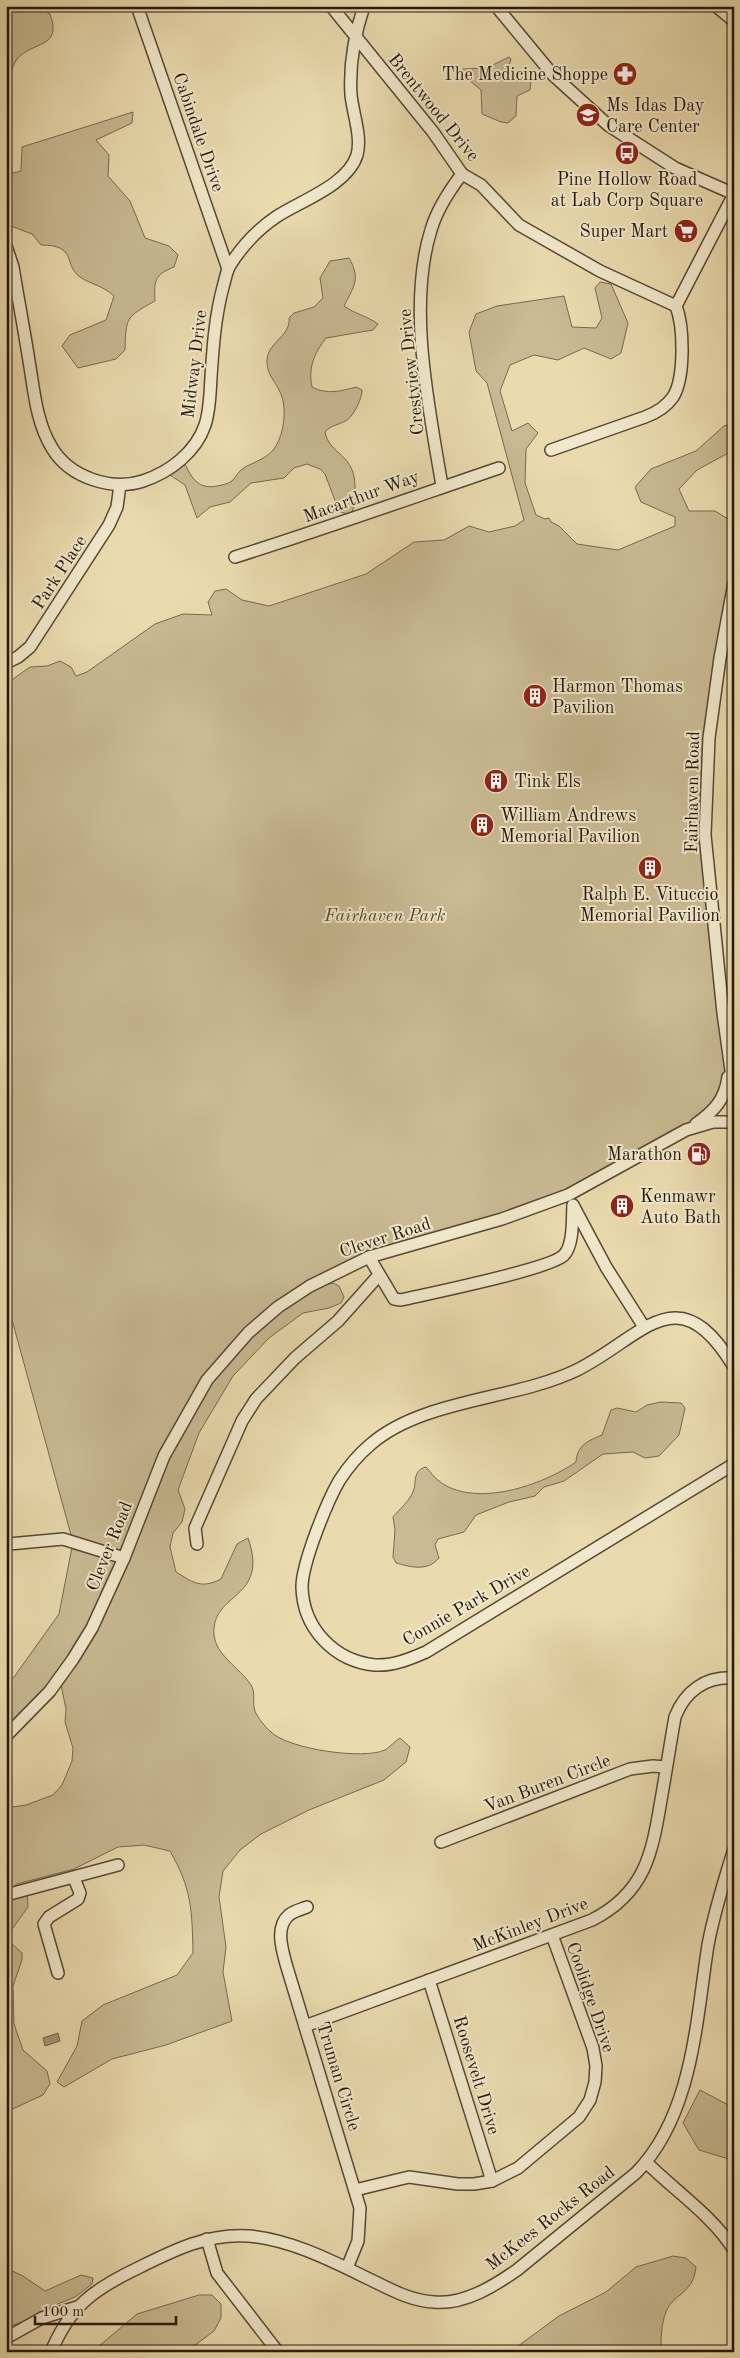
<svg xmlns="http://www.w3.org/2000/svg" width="740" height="2358" font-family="'Old Standard TT',serif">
	<rect width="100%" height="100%" fill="#eadbaf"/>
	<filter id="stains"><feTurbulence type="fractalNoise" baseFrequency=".004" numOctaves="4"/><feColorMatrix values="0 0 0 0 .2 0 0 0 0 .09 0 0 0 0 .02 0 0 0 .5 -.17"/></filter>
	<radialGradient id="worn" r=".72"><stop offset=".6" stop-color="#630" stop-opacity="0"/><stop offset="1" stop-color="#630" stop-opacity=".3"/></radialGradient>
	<!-- green -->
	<g fill="#c9ba93" stroke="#786850">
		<path d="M37 7 50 14C63 49 32 41 17 59 12 66 10 78 6 86V8Z"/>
		<polygon points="509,57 511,59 508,69 509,75 515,77 527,74 531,80 530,90 517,96 516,116 508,123 501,122 482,114 481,90 463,75 463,69 487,68"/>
		<path d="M133 112 132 123 96 140 109 155 108 176 130 201 145 238 169 246 178 255 174 267C154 275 154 281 155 301 126 317 126 317 125 350L116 359 78 368 62 346 70 335 106 320 114 296C102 285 92 285 80 277 63 265 78 245 41 245L32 234 6 224V175L21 171 22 147Z"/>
		<path d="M349 258C361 279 354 286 344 306 355 314 367 316 378 324L373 330 326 338C314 354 308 367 312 387 327 395 341 391 356 387L362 390C362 399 354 415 347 420 339 425 331 425 325 432 329 455 356 453 355 489 355 497 355 504 352 512L346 514 339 511 325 474 320 469 307 464 294 468 284 478 251 483 230 502 210 507 197 518 185 485 170 475 175 466 183 459C190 476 197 490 217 486 222 485 228 484 232 481 236 477 239 470 245 467 255 462 270 457 276 446 284 433 287 408 281 394 276 382 266 374 267 360 268 342 291 336 289 318L294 313 314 307 323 298 320 278 330 261Z"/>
		<polygon points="600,282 611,284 628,323 621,353 611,359 584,348 558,360 534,355 510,365 500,391 512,431 528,423 538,433 526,449 525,483 536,515 545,519 549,518 551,522 559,526 577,544 618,550 675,526 675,517 641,502 635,487 651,469 696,451 724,426 734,424 734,450 697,470 679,489 689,511 715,511 728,519 734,518 734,583 706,787 726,1039 726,1091 706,1117 568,1195 343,1268 248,1333 179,1429 73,1659 6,1735 6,1682 14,1677 59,1614 73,1542 6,1298 6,684 30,667 47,666 60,661 71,667 76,676 87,672 155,624 183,614 212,615 208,602 215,591 226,589 242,600 269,606 366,574 414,542 444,540 469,526 489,532 515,526 524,520 487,383 476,371 469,332 476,314 497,306 564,296 572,327 596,328 602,318 595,288"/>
		<path d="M333 1283 339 1286 344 1297 341 1303 329 1308 303 1313 269 1338 233 1376 199 1433 178 1490 185 1509 182 1522 173 1533 170 1547 176 1572C194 1583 201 1589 221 1579L237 1544 248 1538C270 1600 211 1592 214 1634 215 1655 240 1668 251 1685 256 1692 252 1703 255 1711 257 1717 266 1728 271 1732 288 1749 363 1760 385 1750 390 1747 395 1741 400 1738L410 1747 406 1762 384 1780 309 1810 261 1834 240 1850 223 1871 219 1897 226 1947 223 1972 232 2021 166 2045 112 2059 64 2087 57 2082 77 2046 82 2021 103 2005 177 1975 193 1953C192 1911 192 1889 170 1851L144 1845 118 1847 74 1869 17 1884 6 1892V1808L26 1805 53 1795 62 1785 72 1761 73 1748 65 1722 66 1709 61 1685 93 1628 167 1456 210 1382 250 1334 311 1288Z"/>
		<path d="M661 1402 681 1403 685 1408 679 1435 659 1456 645 1458 633 1452 603 1454 564 1481 544 1487 535 1496 509 1502 476 1515 464 1532 438 1539 435 1545 439 1558C427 1572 411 1567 396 1563L393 1557 395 1530 393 1517C399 1510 408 1502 412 1494 418 1483 411 1471 426 1467 430 1471 434 1478 439 1481 475 1509 543 1485 576 1462 577 1445 588 1441 602 1435L611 1410 617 1408 636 1412 647 1405Z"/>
		<polygon points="27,1890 28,1907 10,1932 12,1944 22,1953 22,1960 13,1986 14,2024 23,2050 47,2071 50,2084 43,2095 6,2112 6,1896"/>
		<polygon points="700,2090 734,2108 734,2163 732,2160 699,2150 683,2123"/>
		<path d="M673 2256 686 2258 696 2267C693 2295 673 2293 666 2312 661 2324 661 2339 661 2352H510L559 2316 606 2292 636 2267Z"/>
		<polygon points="6,2268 23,2276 45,2291 81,2275 93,2278 92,2284 75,2297 48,2308 35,2317 6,2328"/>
		<polygon points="199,2295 212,2295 221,2304 221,2318 214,2331 186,2352 92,2352 137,2314"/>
	</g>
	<!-- water -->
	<polygon fill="#a79878" stroke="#73644d" points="58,2033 60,2041 45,2046 43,2038"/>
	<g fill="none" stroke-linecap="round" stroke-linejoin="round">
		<!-- minor casing -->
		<g stroke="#574835" stroke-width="14">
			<g id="minor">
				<polyline points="137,6 228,269"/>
				<polyline points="331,6 433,132 462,174 481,185 519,225 600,271 676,306"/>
				<polyline points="496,6 553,75 608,125 675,168 734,194"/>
				<polyline points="716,6 734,21"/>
				<path d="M6 246 13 267C18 298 24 329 29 361 34 390 36 422 52 448 70 478 112 491 143 481 170 472 196 452 205 425 210 410 210 393 211 377 213 347 215 317 223 287 225 281 226 273 229 267 241 247 257 230 276 217 300 201 348 185 357 155 362 137 353 114 351 95 349 63 354 36 364 6"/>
				<path d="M551 450 645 417C656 413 666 407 673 397 685 378 684 327 676 306L734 194"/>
				<path d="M442 486C429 407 407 307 431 230 437 209 449 191 462 174"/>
				<path d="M235 557C324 529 411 498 499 468"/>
				<polyline points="734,583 720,658 709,738 705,835 723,1013 734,1092"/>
				<polyline points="6,663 18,657 30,647 109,525 117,507 120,485"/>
				<path d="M696 1124C714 1111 725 1100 728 1077"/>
				<polyline points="573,1205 606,1267 644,1327"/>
				<path d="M369 1257 394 1299 401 1300C427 1294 551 1269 564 1255 574 1244 572 1219 573 1206"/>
				<path d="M734 1367C678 1273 643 1337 577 1370 515 1400 423 1399 371 1444 359 1454 348 1467 339 1481 327 1502 302 1563 302 1587 303 1628 334 1661 375 1665 393 1666 410 1659 426 1652L734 1464"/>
				<polyline points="9,1544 63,1539 124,1558"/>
				<polyline points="197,1544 195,1528 242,1421 256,1399 295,1358 338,1321 379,1275"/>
				<polyline points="6,1736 50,1691 73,1659 92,1628 124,1558 164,1456 207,1380 248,1333 278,1307 310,1286 369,1257 502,1219 568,1195 686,1130 713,1122 734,1122"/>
				<polyline points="441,1842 630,1769 653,1766 666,1767"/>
				<polyline points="6,1895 118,1865"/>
				<path d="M307 1907C302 1909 294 1911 289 1915 275 1927 282 1949 286 1964L360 2208 358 2241 347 2268"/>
				<polyline points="58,1973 44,1924 49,1917 78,1899 80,1893 74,1878"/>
				<polyline points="429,1980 492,2181"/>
				<path d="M305 2026 592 1920C645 1893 652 1854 661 1800 666 1772 670 1745 675 1717 685 1691 706 1676 734 1678"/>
				<path d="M646 2162C675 2191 712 2215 734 2250"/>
				<polyline points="355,2190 409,2177 458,2184 474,2184 492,2181 518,2168 579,2117 590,2100 595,2082 596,2066 593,2048 552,1935"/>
				<polyline points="207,2239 217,2273 278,2352"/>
				<polyline points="6,2338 42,2318 77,2307"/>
				<path d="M51 2352C70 2306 94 2289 138 2268 174 2250 208 2233 249 2236 291 2240 330 2260 367 2278 388 2288 410 2301 434 2302 464 2305 494 2286 517 2270L636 2173C693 2115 696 2021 708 1945 714 1912 724 1881 734 1849"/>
			</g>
		</g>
		<!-- minor -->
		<use href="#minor" stroke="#f1e8cb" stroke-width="11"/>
	</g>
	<!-- icons -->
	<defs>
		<g id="pharmacy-disc" transform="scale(1.25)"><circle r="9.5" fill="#8f2418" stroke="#f1e8cb"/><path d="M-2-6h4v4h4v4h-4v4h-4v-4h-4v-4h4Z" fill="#fff"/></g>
		<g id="school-disc" transform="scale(1.25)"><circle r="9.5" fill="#8f2418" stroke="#f1e8cb"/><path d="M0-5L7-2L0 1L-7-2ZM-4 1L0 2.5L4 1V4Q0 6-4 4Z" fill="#fff"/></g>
		<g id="bus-disc" transform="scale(1.25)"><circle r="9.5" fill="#8f2418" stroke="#f1e8cb"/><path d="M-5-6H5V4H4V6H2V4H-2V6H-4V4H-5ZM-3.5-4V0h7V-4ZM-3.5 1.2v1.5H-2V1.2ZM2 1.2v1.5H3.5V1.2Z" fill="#fff"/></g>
		<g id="supermarket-disc" transform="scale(1.25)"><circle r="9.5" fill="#8f2418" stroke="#f1e8cb"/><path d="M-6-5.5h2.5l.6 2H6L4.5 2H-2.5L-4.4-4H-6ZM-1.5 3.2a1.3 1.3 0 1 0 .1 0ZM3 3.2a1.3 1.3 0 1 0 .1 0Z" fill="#fff"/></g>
		<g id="building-disc" transform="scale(1.25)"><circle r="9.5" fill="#8f2418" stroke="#f1e8cb"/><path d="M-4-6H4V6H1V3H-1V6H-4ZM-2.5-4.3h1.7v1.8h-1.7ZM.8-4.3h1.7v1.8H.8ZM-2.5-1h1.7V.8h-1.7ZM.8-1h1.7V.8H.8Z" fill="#fff"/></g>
		<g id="fuel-disc" transform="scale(1.25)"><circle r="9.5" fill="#8f2418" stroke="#f1e8cb"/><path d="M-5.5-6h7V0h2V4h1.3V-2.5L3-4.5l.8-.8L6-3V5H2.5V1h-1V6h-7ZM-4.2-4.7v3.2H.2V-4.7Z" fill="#fff"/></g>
	</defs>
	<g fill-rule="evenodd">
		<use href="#pharmacy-disc" x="625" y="74"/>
		<use href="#school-disc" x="588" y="115"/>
		<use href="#bus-disc" x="627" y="153"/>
		<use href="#supermarket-disc" x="686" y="231"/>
		<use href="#building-disc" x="535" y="696"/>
		<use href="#building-disc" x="496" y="781"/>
		<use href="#building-disc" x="482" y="825"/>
		<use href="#building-disc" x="650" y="868"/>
		<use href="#fuel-disc" x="699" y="1154"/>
		<use href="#building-disc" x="622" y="1206"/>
	</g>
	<g text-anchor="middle" stroke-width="4" stroke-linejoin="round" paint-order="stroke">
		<!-- poi labels -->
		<g font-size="18" fill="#26170c" stroke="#f1e8cb" text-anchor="start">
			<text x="608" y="80" text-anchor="end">The Medicine Shoppe</text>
			<text x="606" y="111">Ms Idas Day<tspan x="606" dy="21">Care Center</tspan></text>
			<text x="627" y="185" text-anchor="middle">Pine Hollow Road<tspan x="627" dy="21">at Lab Corp Square</tspan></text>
			<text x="668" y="237" text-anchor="end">Super Mart</text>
			<text x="552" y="692">Harmon Thomas<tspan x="552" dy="21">Pavilion</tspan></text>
			<text x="514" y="787">Tink Els</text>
			<text x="500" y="821">William Andrews<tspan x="500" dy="21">Memorial Pavilion</tspan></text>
			<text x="650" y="900" text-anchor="middle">Ralph E. Vituccio<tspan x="650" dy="21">Memorial Pavilion</tspan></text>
			<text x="682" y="1160" text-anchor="end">Marathon</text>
			<text x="640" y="1202">Kenmawr<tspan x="640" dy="21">Auto Bath</tspan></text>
		</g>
		<!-- street labels -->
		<g font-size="18" fill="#26170c" stroke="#f1e8cb">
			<text transform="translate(434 107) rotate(51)" y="6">Brentwood Drive</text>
			<text transform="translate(199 132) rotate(71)" y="6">Cabindale Drive</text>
			<text transform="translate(194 364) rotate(-83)" y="6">Midway Drive</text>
			<text transform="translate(411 372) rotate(-96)" y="6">Crestview Drive</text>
			<text transform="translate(361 496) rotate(-20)" y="6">Macarthur Way</text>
			<text transform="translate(59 572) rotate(-57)" y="6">Park Place</text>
			<text transform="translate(692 792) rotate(-89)" y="6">Fairhaven Road</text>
			<text transform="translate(385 1237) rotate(-18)" y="6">Clever Road</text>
			<text transform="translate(109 1546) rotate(-68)" y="6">Clever Road</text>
			<text transform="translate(466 1605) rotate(-30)" y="6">Connie Park Drive</text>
			<text transform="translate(547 1783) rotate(-21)" y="6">Van Buren Circle</text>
			<text transform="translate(530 1924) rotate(-21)" y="6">McKinley Drive</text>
			<text transform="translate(591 1997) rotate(71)" y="6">Coolidge Drive</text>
			<text transform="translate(477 2075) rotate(73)" y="6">Roosevelt Drive</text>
			<text transform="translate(339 2076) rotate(73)" y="6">Truman Circle</text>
			<text transform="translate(550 2218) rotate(-38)" y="6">McKees Rocks Road</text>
		</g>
		<!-- park labels -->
		<g font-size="18" font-style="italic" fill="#574834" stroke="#f1e8cb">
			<text x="385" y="921">Fairhaven Park</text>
		</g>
	</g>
	<!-- margin -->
	<rect width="740" height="2358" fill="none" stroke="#eadbaf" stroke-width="25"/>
	<rect x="8" y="8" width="725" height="2343" fill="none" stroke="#26170c" stroke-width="2.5"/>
	<rect x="12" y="12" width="715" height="2333" fill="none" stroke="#26170c"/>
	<!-- scale -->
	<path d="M35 2316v8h141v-8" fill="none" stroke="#26170c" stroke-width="2.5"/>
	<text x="42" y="2316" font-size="15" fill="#26170c" stroke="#f1e8cb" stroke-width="4" paint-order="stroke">100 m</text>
	<rect width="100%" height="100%" filter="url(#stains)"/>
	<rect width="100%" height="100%" fill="url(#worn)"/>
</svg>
